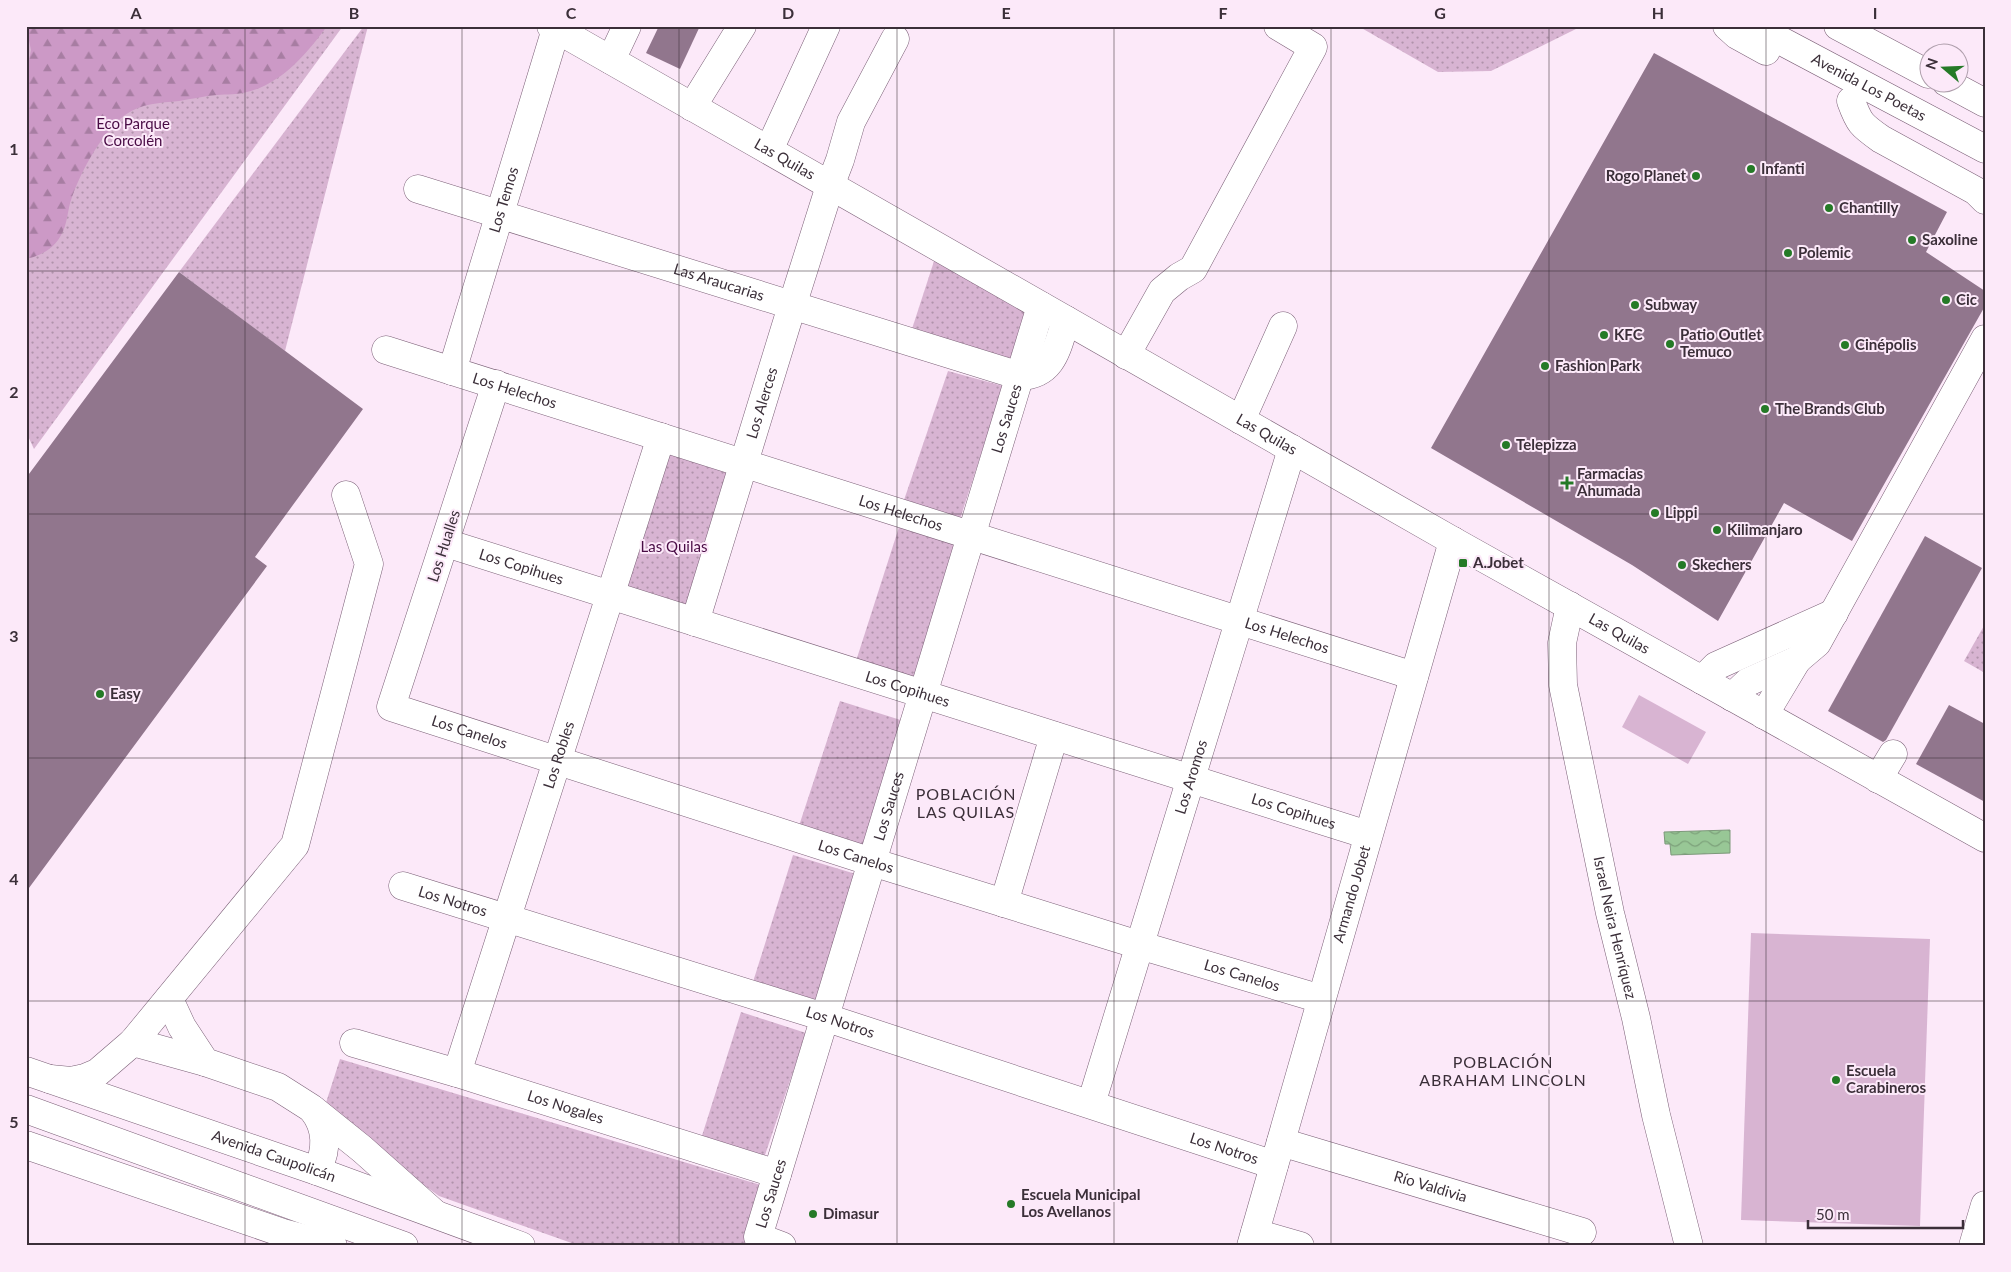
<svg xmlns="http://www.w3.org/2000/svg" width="2011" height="1272" font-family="Lato,sans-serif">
	<defs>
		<pattern id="grass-dots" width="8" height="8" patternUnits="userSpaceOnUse" patternTransform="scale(1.25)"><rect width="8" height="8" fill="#d8b4d2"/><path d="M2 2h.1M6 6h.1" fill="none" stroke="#b093ab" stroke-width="1.8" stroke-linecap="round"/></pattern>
		<pattern id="forest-firs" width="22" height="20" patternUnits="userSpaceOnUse" patternTransform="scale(1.25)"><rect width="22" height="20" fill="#cc99c6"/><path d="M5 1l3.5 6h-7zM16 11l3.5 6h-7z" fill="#a77da2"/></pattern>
		<pattern id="water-waves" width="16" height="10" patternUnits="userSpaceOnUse" patternTransform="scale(1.25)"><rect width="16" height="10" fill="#98c796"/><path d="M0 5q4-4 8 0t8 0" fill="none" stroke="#7da27b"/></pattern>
	</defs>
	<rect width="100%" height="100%" fill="#fce9f9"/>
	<!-- grass -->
	<g fill="url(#grass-dots)">
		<polygon points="26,26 343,26 34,449 26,432"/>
		<polygon points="364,26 368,26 285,351 179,272"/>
		<polygon points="1358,26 1582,26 1491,71 1438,72"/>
		<polygon points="936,255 1031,308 1013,367 910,335"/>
		<polygon points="948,371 1003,386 960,519 904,500"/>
		<polygon points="670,446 737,467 691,612 624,590"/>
		<polygon points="900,524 956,543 915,678 856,661"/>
		<polygon points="1985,624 1985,673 1964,661"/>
		<polygon points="840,701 907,722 866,855 797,832"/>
		<polygon points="793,855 859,875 816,1005 752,985"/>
		<polygon points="741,1012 806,1033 764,1158 701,1139"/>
		<polygon points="340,1059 767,1187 746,1246 580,1246 439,1196 323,1112"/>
	</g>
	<!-- forest -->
	<path fill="url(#forest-firs)" d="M26 26H327C307 54 281 84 247 92 237 95 227 94 217 95 204 96 192 99 179 101 160 103 142 103 125 115 103 131 81 171 72 197 67 210 68 225 60 237 53 249 40 256 26 259V76L31 50Z"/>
	<!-- pitch -->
	<g fill="#d8b4d2">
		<polygon points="1639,695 1706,732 1688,764 1622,727"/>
		<polygon points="1751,933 1930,939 1920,1226 1741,1220"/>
	</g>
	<!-- water -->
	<polygon fill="url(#water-waves)" stroke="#7c997a" points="1730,830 1730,853 1671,855 1670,844 1665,844 1664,832"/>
	<!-- building -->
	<g fill="#91768d">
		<polygon points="659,26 700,26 680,69 646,53"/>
		<polygon points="1654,53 1947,212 1926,252 1985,291 1985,306 1852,541 1784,503 1718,621 1632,565 1431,448"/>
		<polygon points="179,272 363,409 255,557 267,566 26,892 26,478"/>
		<polygon points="1925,536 1982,568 1886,740 1883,742 1828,711"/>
		<polygon points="1949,705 1985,724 1985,802 1916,764"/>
	</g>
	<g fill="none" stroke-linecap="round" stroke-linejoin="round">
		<!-- minor casing -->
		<g stroke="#7b6077" stroke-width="29">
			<g id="minor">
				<path id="s1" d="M551 26 1453 541 1985 838"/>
				<polyline points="611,60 627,26"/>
				<path d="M1851 101C1859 123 1861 125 1881 139L1976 191 1985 200"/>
				<polyline points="692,107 742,26"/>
				<polyline points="769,150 826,26"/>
				<path id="s2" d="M418 189 1020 376C1054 375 1057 347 1066 320"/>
				<path id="s3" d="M386 350 1414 676"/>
				<polyline points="1126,355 1162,291 1179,277 1193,269 1313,47 1278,26"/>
				<path id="s4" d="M452 371 556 29"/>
				<path id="s5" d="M496 384 391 707 872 862 1139 945 1321 999"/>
				<polyline points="1241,420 1283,326"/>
				<path id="s6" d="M446 543 1368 835"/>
				<path id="s7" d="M1570 606 1562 643 1563 685 1610 913 1636 1018 1656 1115 1689 1246"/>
				<path id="s8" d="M695 622 792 306 830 186 840 160 851 122 895 39"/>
				<polyline points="1702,680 1716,666 1834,613"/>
				<polyline points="1732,697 1748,682 1797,660 1817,643 1985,339"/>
				<polyline points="1764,715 1797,660"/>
				<polyline points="1878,779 1893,754"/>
				<path id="s9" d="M403 886 824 1017 1274 1165"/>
				<polyline points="1004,903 1054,736"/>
				<polyline points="169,999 182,1027 205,1062 278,1087 311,1108 362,1149 434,1213"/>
				<polyline points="133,1042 205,1062"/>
				<path id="s10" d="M354 1043 457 1073 777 1174"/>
				<path id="s11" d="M457 1073 661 437"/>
				<polyline points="50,1079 71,1081 85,1078 97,1073 133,1042 295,845 369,564 346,495"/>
				<path id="s12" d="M1091 1104 1292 449"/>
				<path d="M313 1110C328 1129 327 1150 317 1171"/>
				<path id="s13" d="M1281 1142 1582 1232"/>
				<polyline points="26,1145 283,1233 333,1246"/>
				<polyline points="1255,1233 1300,1246"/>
				<path id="s14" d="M782 1246 758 1237 1041 306"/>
				<path id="s15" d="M1251 1246 1453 541"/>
				<polyline points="1973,1246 1985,1205"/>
			</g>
		</g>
		<!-- major casing -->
		<g stroke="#7b6077" stroke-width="29">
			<g id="major">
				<polyline points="1727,26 1737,35 1766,51"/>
				<path id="s16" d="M1753 26 1985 149"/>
				<polyline points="1838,26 1928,74"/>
				<polyline points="1946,82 1985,103"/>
				<path id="s17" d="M26 1071 317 1171 521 1246"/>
				<polyline points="26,1109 404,1246"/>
			</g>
		</g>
		<!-- minor -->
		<use href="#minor" stroke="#fff" stroke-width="28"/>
		<!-- major -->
		<use href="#major" stroke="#fff" stroke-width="28"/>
	</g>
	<!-- grid -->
	<path fill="none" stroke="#3b2f39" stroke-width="1" stroke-opacity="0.55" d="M245 26V1246M462 26V1246M679 26V1246M897 26V1246M1114 26V1246M1331 26V1246M1549 26V1246M1766 26V1246M26 271H1985M26 514H1985M26 758H1985M26 1001H1985"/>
	<!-- markers -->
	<g fill="#257a27" stroke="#fce9f9" stroke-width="2">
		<circle cx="1751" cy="169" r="5"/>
		<circle cx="1696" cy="176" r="5"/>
		<circle cx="1829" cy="208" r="5"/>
		<circle cx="1912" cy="240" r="5"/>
		<circle cx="1788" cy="253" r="5"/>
		<circle cx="1946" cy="300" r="5"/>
		<circle cx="1635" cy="305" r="5"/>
		<circle cx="1604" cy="335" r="5"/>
		<circle cx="1670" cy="344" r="5"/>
		<circle cx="1845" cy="345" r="5"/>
		<circle cx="1545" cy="366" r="5"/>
		<circle cx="1765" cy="409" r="5"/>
		<circle cx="1506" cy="445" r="5"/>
		<path d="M1564.5 475.5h5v5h5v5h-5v5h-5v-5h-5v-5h5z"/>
		<circle cx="1655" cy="513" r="5"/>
		<circle cx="1717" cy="530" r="5"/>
		<rect x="1458" y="558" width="10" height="10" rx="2.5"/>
		<circle cx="1682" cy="565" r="5"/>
		<circle cx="100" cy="694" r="5"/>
		<circle cx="1836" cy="1080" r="5"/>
		<circle cx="1011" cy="1204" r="5"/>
		<circle cx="813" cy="1214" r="5"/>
	</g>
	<g text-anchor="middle" stroke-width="4" stroke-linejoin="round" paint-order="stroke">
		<!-- street labels -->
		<g font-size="15" fill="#3b2f39" stroke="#fce9f9">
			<text dy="5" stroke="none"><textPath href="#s16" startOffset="131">Avenida Los Poetas</textPath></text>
			<text dy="5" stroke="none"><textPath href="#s1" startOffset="269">Las Quilas</textPath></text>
			<text dy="5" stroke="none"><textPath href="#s4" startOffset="179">Los Temos</textPath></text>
			<text dy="5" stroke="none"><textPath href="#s2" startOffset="315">Las Araucarias</textPath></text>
			<text dy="5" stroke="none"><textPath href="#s3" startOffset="135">Los Helechos</textPath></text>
			<text dy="5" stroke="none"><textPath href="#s8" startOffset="229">Los Alerces</textPath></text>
			<text dy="5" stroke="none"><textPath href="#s14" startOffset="881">Los Sauces</textPath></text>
			<text dy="5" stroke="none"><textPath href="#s1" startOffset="824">Las Quilas</textPath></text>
			<text dy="5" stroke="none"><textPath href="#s3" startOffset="540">Los Helechos</textPath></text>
			<text transform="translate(444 546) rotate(-72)" y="5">Los Hualles</text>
			<text dy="5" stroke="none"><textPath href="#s6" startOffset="79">Los Copihues</textPath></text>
			<text dy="5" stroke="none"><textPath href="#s1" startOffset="1229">Las Quilas</textPath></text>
			<text dy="5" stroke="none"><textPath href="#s3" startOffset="945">Los Helechos</textPath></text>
			<text dy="5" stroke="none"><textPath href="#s6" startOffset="484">Los Copihues</textPath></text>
			<text dy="5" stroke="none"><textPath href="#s5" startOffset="422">Los Canelos</textPath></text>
			<text dy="5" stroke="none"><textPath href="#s11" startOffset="334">Los Robles</textPath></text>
			<text dy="5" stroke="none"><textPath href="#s12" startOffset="342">Los Aromos</textPath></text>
			<text dy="5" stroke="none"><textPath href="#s14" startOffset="476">Los Sauces</textPath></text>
			<text dy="5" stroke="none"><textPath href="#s6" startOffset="889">Los Copihues</textPath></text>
			<text dy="5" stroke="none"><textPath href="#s5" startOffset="828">Los Canelos</textPath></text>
			<text dy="5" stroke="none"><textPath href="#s15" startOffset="366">Armando Jobet</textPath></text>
			<text dy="5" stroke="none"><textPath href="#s9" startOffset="52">Los Notros</textPath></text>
			<text dy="5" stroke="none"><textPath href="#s7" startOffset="328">Israel Neira Henríquez</textPath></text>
			<text dy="5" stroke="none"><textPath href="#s5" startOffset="1232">Los Canelos</textPath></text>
			<text dy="5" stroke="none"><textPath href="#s9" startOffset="458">Los Notros</textPath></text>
			<text dy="5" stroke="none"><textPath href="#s10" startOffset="221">Los Nogales</textPath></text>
			<text dy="5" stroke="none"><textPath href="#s9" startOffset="862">Los Notros</textPath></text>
			<text dy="5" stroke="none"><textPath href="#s17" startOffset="262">Avenida Caupolicán</textPath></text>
			<text dy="5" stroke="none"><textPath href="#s13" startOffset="156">Río Valdivia</textPath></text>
			<text dy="5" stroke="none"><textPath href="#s14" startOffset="71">Los Sauces</textPath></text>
		</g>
		<!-- park labels -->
		<g font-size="15" fill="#490c45" stroke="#fce9f9">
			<text x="133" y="129">Eco Parque<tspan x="133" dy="17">Corcolén</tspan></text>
			<text x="674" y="552">Las Quilas</text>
		</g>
		<!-- poi labels -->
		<g font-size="15" font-weight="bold" fill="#3b2f39" stroke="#fce9f9" text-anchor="start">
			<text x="1761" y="174">Infanti</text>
			<text x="1686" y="181" text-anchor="end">Rogo Planet</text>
			<text x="1839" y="213">Chantilly</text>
			<text x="1922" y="245">Saxoline</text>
			<text x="1798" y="258">Polemic</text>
			<text x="1956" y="305">Cic</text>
			<text x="1645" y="310">Subway</text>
			<text x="1614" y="340">KFC</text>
			<text x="1680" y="340">Patio Outlet<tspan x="1680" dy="17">Temuco</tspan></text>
			<text x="1855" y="350">Cinépolis</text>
			<text x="1555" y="371">Fashion Park</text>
			<text x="1775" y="414">The Brands Club</text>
			<text x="1516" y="450">Telepizza</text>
			<text x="1577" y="479">Farmacias<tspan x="1577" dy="17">Ahumada</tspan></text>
			<text x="1665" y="518">Lippi</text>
			<text x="1727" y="535">Kilimanjaro</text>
			<text x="1473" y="568">A.Jobet</text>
			<text x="1692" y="570">Skechers</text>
			<text x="110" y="699">Easy</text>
			<text x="1846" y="1076">Escuela<tspan x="1846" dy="17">Carabineros</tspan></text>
			<text x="1021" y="1200">Escuela Municipal<tspan x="1021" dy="17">Los Avellanos</tspan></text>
			<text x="823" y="1219">Dimasur</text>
		</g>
		<!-- neighbourhood labels -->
		<g font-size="16" letter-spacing="1" fill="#3b2f39" stroke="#fce9f9">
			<text x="966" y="800">POBLACIÓN<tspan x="966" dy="18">LAS QUILAS</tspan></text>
			<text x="1503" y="1068">POBLACIÓN<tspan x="1503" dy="18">ABRAHAM LINCOLN</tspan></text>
		</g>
	</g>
	<!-- border -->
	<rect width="2011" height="1272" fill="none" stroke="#fce9f9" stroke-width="55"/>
	<!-- north arrow -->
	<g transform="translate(1944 68) rotate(289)"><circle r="24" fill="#fce9f9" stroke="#af9fac"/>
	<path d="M0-4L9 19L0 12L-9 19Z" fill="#257a27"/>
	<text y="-8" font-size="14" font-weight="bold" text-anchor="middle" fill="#3b2f39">N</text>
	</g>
	<!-- scale -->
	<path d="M1808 1220v8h155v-8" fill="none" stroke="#3b2f39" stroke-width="2.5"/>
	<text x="1816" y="1220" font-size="15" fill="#3b2f39" stroke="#fce9f9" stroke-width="4" paint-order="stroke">50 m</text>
	<rect x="28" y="28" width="1956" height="1216" fill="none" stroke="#3b2f39" stroke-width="2"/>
	<g font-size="16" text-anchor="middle" font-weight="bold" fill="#3b2f39">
		<text x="136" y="19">A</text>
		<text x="354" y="19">B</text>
		<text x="571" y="19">C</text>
		<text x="788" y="19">D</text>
		<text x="1006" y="19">E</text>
		<text x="1223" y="19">F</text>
		<text x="1440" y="19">G</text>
		<text x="1658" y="19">H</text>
		<text x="1875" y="19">I</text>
		<text x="14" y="155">1</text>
		<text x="14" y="398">2</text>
		<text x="14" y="642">3</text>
		<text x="14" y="885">4</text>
		<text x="14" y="1128">5</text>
	</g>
</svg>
